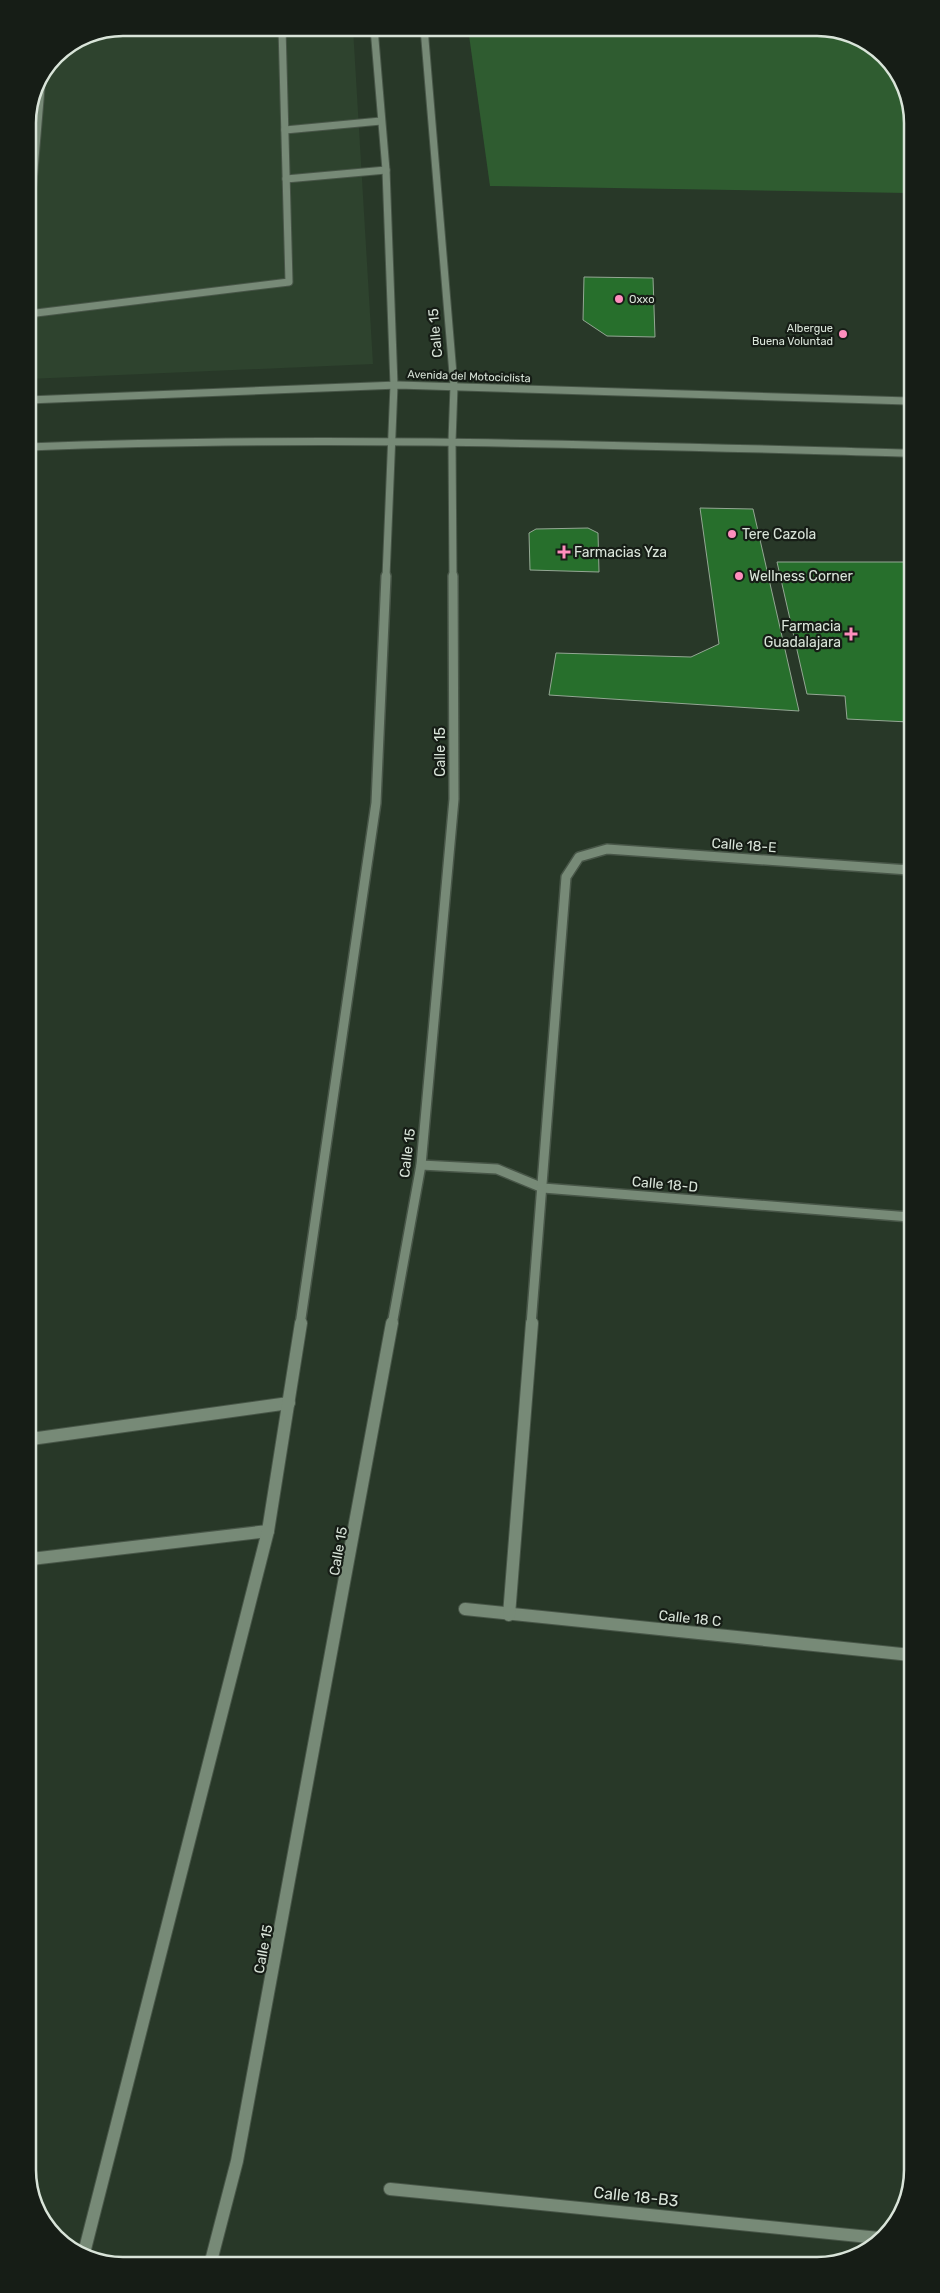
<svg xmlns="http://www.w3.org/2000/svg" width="940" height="2293" font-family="Rubik,sans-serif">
	<rect width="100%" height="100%" fill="#283828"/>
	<!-- built -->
	<polygon fill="#2e432e" points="123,28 353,28 373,364 28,379 28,117 56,55 87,35"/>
	<!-- green -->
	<polygon fill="#2f5c30" points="468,28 824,28 875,47 908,93 908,193 490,186"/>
	<!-- building -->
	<g fill="#276f2c" stroke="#94a794">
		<polygon points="584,277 653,278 655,337 607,336 583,320"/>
		<polygon points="700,508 753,509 799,711 549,695 556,653 691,657 719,644"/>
		<polygon points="588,528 598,533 599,572 530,570 529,533 536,529"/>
		<polygon points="777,562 906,562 909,574 909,722 847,719 845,696 807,694"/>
	</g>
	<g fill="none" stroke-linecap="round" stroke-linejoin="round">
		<!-- service casing -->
		<g stroke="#485648" stroke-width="9">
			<g id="service">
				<polyline points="285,130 381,121"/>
				<polyline points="286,179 386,170"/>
				<polyline points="28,241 41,88"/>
				<polyline points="28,314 289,282 282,28"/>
			</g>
		</g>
		<!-- minor-far1 casing -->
		<g stroke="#485648" stroke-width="12">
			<g id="minor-far1">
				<polyline points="421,1165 497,1169 543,1188 910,1217"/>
				<polyline points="531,1325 566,877 579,857 607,849 909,870"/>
			</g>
		</g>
		<!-- minor casing -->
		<g stroke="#485648" stroke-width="14">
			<g id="minor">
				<polyline points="31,1439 289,1403"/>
				<polyline points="31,1559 268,1531"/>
				<polyline points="465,1609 911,1655"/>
				<polyline points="509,1615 532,1323"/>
				<polyline points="390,2189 879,2238"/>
			</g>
		</g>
		<!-- tertiary-far2 casing -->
		<g stroke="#485648" stroke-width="9">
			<g id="tertiary-far2">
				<polyline points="374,28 386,170 394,385 386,577"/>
				<polyline points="424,28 454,386 452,441 453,577"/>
				<polyline points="28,400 398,385 908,401"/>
				<path d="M28 447C322 435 614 445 908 453"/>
			</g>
		</g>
		<!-- tertiary-far1 casing -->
		<g stroke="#485648" stroke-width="12">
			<g id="tertiary-far1">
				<polyline points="300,1325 376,803 386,576"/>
				<polyline points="392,1325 421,1165 454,799 453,576"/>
			</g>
		</g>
		<!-- tertiary casing -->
		<g stroke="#485648" stroke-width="14">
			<g id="tertiary">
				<polyline points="84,2253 268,1531 301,1323"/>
				<polyline points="210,2265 237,2161 392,1323"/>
			</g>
		</g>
		<!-- service -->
		<use href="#service" stroke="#778a77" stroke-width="7"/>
		<!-- minor-far1 -->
		<use href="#minor-far1" stroke="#778a77" stroke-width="9"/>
		<!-- minor -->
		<use href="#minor" stroke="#778a77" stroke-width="12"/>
		<!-- tertiary-far2 -->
		<use href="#tertiary-far2" stroke="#778a77" stroke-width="7"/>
		<!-- tertiary-far1 -->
		<use href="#tertiary-far1" stroke="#778a77" stroke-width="9"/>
		<!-- tertiary -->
		<use href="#tertiary" stroke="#778a77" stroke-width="12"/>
	</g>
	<!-- markers -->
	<g fill="#fe8ebd" stroke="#161d16" stroke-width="2">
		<circle cx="619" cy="299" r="5"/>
		<circle cx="843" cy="334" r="5"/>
		<circle cx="732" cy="534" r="5"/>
		<path d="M561.5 544.5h5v5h5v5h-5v5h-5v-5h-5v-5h5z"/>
		<circle cx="739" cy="576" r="5"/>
		<path d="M848.5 626.5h5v5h5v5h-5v5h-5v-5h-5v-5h5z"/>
	</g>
	<g text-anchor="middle" stroke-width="4.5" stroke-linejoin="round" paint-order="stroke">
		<!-- far-poi labels -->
		<g font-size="11" fill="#d9e4d9" stroke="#161d16" text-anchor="start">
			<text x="629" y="303">Oxxo</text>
			<text x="833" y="332" text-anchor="end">Albergue<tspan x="833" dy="13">Buena Voluntad</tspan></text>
		</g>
		<!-- far-street labels -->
		<g font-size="11" fill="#d9e4d9" stroke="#161d16">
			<text transform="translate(469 376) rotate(2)" y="4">Avenida del Motociclista</text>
		</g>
		<!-- street labels -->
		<g font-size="14" fill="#d9e4d9" stroke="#161d16">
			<text transform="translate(435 333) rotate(-95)" y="5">Calle 15</text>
			<text transform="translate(440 752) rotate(-90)" y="5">Calle 15</text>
			<text transform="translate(744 845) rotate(4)" y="5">Calle 18-E</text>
			<text transform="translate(407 1153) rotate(-83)" y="5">Calle 15</text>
			<text transform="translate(665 1184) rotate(5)" y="5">Calle 18-D</text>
			<text transform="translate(338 1551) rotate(-80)" y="5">Calle 15</text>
			<text transform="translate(690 1618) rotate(6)" y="5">Calle 18 C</text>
			<text transform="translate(263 1949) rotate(-79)" y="5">Calle 15</text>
		</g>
		<!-- poi labels -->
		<g font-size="14" fill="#d9e4d9" stroke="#161d16" text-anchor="start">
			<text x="742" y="539">Tere Cazola</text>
			<text x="574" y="557">Farmacias Yza</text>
			<text x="749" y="581">Wellness Corner</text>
			<text x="841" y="631" text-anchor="end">Farmacia<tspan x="841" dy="16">Guadalajara</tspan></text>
		</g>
		<!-- near-street labels -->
		<g font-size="16" fill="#d9e4d9" stroke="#161d16">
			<text transform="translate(636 2196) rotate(6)" y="6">Calle 18-B3</text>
		</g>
	</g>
	<!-- crop -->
	<path d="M0 0H940V2293H0ZM123 36H817A87 87 0 0 1 904 123V2170A87 87 0 0 1 817 2257H123A87 87 0 0 1 36 2170V123A87 87 0 0 1 123 36Z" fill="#161d16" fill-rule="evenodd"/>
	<path fill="none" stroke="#d9e4d9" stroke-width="2.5" d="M123 36H817A87 87 0 0 1 904 123V2170A87 87 0 0 1 817 2257H123A87 87 0 0 1 36 2170V123A87 87 0 0 1 123 36Z"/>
</svg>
